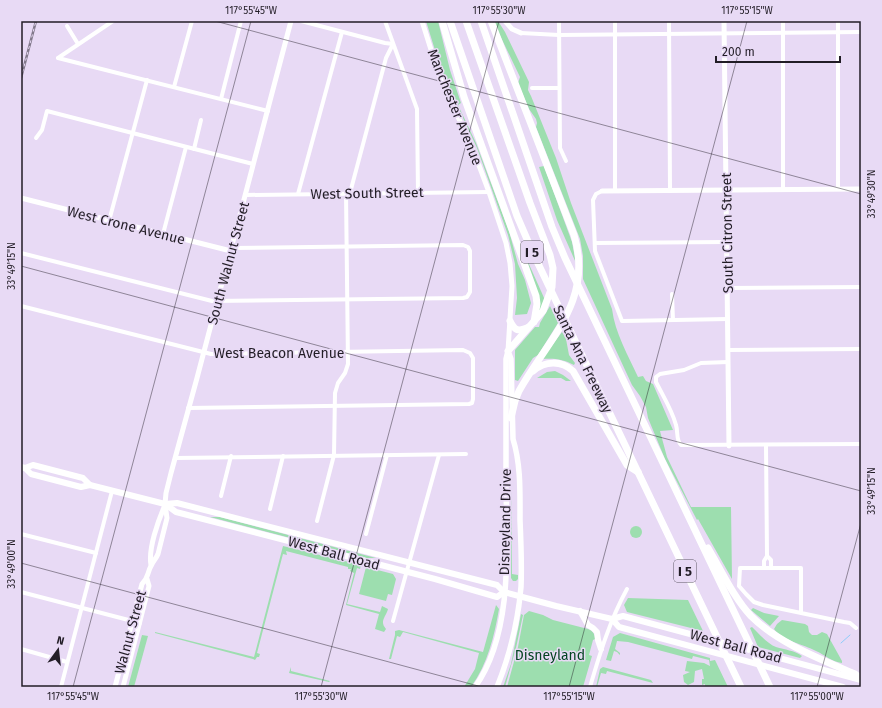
<svg xmlns="http://www.w3.org/2000/svg" width="882" height="708" font-family="'Fira Sans',sans-serif">
	<rect width="100%" height="100%" fill="#e8daf5"/>
	<!-- green -->
	<g fill="#9ddeaf">
		<polygon points="426,21 438,21 450,70 461,103 458,105 476,143 509,231 518,264 525,280 531,303 527,314 515,315 517,298 515,264 508,235 477,148 442,73"/>
		<path d="M493 21H498L505 32 529 82 528 90 531 96 556 158 571 203 612 309C615 333 628 355 638 377L643 376 646 381 653 384 673 430 660 431 667 457 691 507H731L732 579 698 519 697 520 665 459 648 418 646 407 640 396 632 385 583 279V256L580 239 536 127 537 123 536 119 529 109 518 83 520 77Z"/>
		<polygon points="544,166 572,242 576,263 557,220 539,167"/>
		<polygon points="520,244 545,300 539,313"/>
		<polygon points="550,306 558,323 538,355 533,358 518,381 515,380 515,350 535,327 539,327 540,323"/>
		<path d="M562 332 566 339 569 355 575 363 574 365C563 359 554 358 542 359Z"/>
		<polygon points="555,371 563,375 571,381 566,381 561,378 537,378 547,372"/>
		<polygon points="511,487 512,574 518,575 518,579 516,581 513,581 511,578"/>
		<polygon points="210,517 220,517 376,558 367,558"/>
		<circle cx="636" cy="532" r="6"/>
		<path d="M283 546 361 565 360 569 357 568 347 604 380 612 382 606 388 609C386 617 379 621 386 629L384 632 375 629 379 614 346 605 354 573 350 571 351 569H348V567L286 551 287 555 283 554 257 653 260 654 259 657H257L255 660 253 659 155 633V632L254 657Z"/>
		<polygon points="366,567 393,574 396,579 392,595 388,594 386,601 359,594"/>
		<polygon points="628,598 688,600 703,631 627,612 624,605"/>
		<path d="M496 605 499 609C494 637 488 663 471 687H464L475 669 479 653 403 632 400 637 397 636 391 659H389L395 635V631L399 630 483 652Z"/>
		<polygon points="753,608 764,613 779,616 770,626 751,610"/>
		<path d="M529 611 543 615 553 620 588 629C593 631 595 634 595 639L593 640 589 655 592 656 583 687H507L518 647 524 615Z"/>
		<polygon points="521,614 523,615 516,648 505,687 503,687 511,664"/>
		<path d="M782 620 805 624 808 626 809 632 812 635H817L822 632 827 634 842 661V663C832 662 825 655 816 651 803 644 783 641 774 629L777 624Z"/>
		<path d="M752 627C758 633 768 644 776 647 785 650 794 650 802 656L800 658 758 647 750 628Z"/>
		<polygon points="620,633 710,658 710,661 715,660 728,687 705,687 705,684 702,685 702,679 704,679 702,669 695,671 694,682 688,685 684,682 683,675 690,672 685,671 687,661 704,663 710,666 709,660 693,656 692,659 628,642 617,641 615,649 620,653 620,655 617,652 614,651 611,661 606,660 613,637"/>
		<polygon points="142,635 148,636 134,687 128,687"/>
		<polygon points="291,667 291,671 330,681 329,682 289,673"/>
		<polygon points="603,667 651,680 653,683 607,671 606,674 601,673 597,687 596,687 600,669"/>
	</g>
	<g fill="none" stroke-linecap="round" stroke-linejoin="round">
		<!-- stream -->
		<polyline stroke="#8ecdfb" stroke-width="1" points="841,643 850,635"/>
		<!-- minor -->
		<g stroke="#fff" stroke-width="4">
			<polyline points="301,21 385,43 393,44 386,58 350,193"/>
			<polyline points="385,21 417,109 418,193"/>
			<polyline points="559,21 560,148 566,161"/>
			<polyline points="615,21 615,191"/>
			<polyline points="669,21 670,191"/>
			<polyline points="783,21 783,190"/>
			<polyline points="838,21 838,189"/>
			<polyline points="67,26 78,44"/>
			<polyline points="521,33 559,35 861,32"/>
			<polyline points="58,58 268,111"/>
			<polyline points="58,58 113,21"/>
			<polyline points="174,87 192,21"/>
			<polyline points="532,88 559,88"/>
			<polyline points="221,99 241,21"/>
			<polyline points="36,138 42,130 47,111 253,164"/>
			<polyline points="194,149 201,120"/>
			<polyline points="602,191 596,194 593,200 595,251 622,321 728,319"/>
			<polyline points="298,194 342,32"/>
			<polyline points="245,195 489,192"/>
			<polyline points="109,221 147,80"/>
			<polyline points="163,234 186,147"/>
			<polyline points="595,243 727,242"/>
			<polyline points="21,253 212,301 463,298 467,297 470,292 470,251 468,247 463,245 232,248"/>
			<polyline points="728,288 861,287"/>
			<polyline points="672,294 673,320"/>
			<polyline points="21,306 211,354 463,350 470,353 473,358 473,399 472,403 469,404 188,408"/>
			<polyline points="728,350 861,349"/>
			<path d="M728 362 701 363 684 370 660 374 656 377V382C663 396 672 410 676 425 678 431 676 441 681 445L861 444"/>
			<polyline points="766,446 767,556 771,560 771,568"/>
			<polyline points="175,458 466,454"/>
			<polyline points="221,496 231,456"/>
			<polyline points="270,509 283,456"/>
			<polyline points="317,521 334,455 335,393 338,383 345,373 348,364 346,193"/>
			<polyline points="21,534 96,553"/>
			<polyline points="366,534 387,455"/>
			<polyline points="764,568 764,561 767,556"/>
			<polyline points="21,592 140,623"/>
			<polyline points="801,613 801,568 740,568 739,586 746,594 754,602 763,605 844,622 850,623 856,628"/>
			<polyline points="393,621 439,455"/>
			<polyline points="21,649 67,662"/>
			<polyline points="61,687 112,491"/>
			<path d="M590 687C600 653 610 620 627 589"/>
		</g>
		<!-- tertiary -->
		<g stroke="#fff" stroke-width="5">
			<polyline points="422,21 439,75 474,152 489,192 506,243 510,263 512,286 508,351"/>
			<polyline points="505,21 512,29 521,33"/>
			<polyline points="724,21 729,446"/>
			<polyline points="602,191 861,189"/>
			<polyline points="21,198 231,251"/>
			<path d="M151 565C148 549 158 521 165 505"/>
			<path d="M115 687 142 584C149 577 147 573 151 566 153 561 156 559 158 554L167 518 165 504 166 493 171 473 197 378 291 21"/>
			<polyline points="123,687 149,586 147,579"/>
		</g>
		<!-- secondary -->
		<g stroke="#fff" stroke-width="5.5">
			<path d="M475 687C513 634 507 549 506 486 506 444 506 401 506 359L508 351"/>
			<path d="M497 687C510 655 518 621 521 587 522 565 521 542 520 520 520 492 521 465 513 439L511 359 508 351"/>
		</g>
		<!-- primary -->
		<g stroke="#fff" stroke-width="6">
			<polyline points="21,467 25,468 31,474 81,487 90,485 165,504 176,512 435,579 497,597 504,592"/>
			<polyline points="25,468 33,465 83,478 90,485"/>
			<polyline points="165,504 177,503 497,585 504,592 556,606 612,619 623,616 861,680"/>
			<polyline points="580,611 588,625 593,628 597,632 598,640 601,649"/>
			<polyline points="612,619 619,627 843,687"/>
		</g>
		<!-- motorway -->
		<g stroke="#fff" stroke-width="7">
			<polyline points="442,21 464,97 536,296 537,304 534,322"/>
			<polyline points="450,21 517,216 533,253 741,687"/>
			<polyline points="466,21 530,203 550,255 553,268 552,287 543,311 508,351"/>
			<polyline points="481,21 552,227 565,258 770,687"/>
			<path d="M491 21 574 235C594 301 548 339 519 391L515 401 511 418"/>
			<path d="M510 321C515 331 518 332 529 327"/>
			<path d="M533 371C545 361 561 360 573 371L627 465 638 472"/>
			<path d="M708 548C721 570 734 598 751 616 778 643 820 659 855 674L861 679"/>
		</g>
		<!-- rail casing -->
		<g stroke="#81788a" stroke-width="2.5">
			<polyline id="rail" points="21,78 36,21"/>
		</g>
		<!-- rail -->
		<use href="#rail" stroke="#e8daf5" stroke-width="1" stroke-dasharray="3" stroke-linecap="butt"/>
	</g>
	<!-- ticks -->
	<path fill="none" stroke="#221d26" stroke-width="1" stroke-opacity="0.45" d="M215 21 861 194M21 266 861 491M21 563 482 687M73 687 251 21M321 687 499 21M569 687 747 21M817 687 861 523"/>
	<g text-anchor="middle" stroke-width="3" stroke-linejoin="round" paint-order="stroke">
		<!-- shield labels -->
		<g fill="#e8daf5" stroke="#5d5664" stroke-width="1">
			<rect x="521" y="241" width="22" height="22" rx="3"/>
			<rect x="674" y="560" width="22" height="22" rx="3"/>
		</g>
		<g font-size="13" font-weight="bold" fill="#221d26">
			<text x="532" y="257">I 5</text>
			<text x="685" y="576">I 5</text>
		</g>
		<!-- street labels -->
		<g font-size="14" fill="#221d26" stroke="#e8daf5">
			<text transform="translate(455 107) rotate(68)" y="5">Manchester Avenue</text>
			<text transform="translate(367 193) rotate(-1)" y="5">West South Street</text>
			<text transform="translate(126 225) rotate(14)" y="5">West Crone Avenue</text>
			<text transform="translate(727 233) rotate(-91)" y="5">South Citron Street</text>
			<text transform="translate(228 263) rotate(-75)" y="5">South Walnut Street</text>
			<text x="279" y="358">West Beacon Avenue</text>
			<text transform="translate(583 359) rotate(64)" y="5">Santa Ana Freeway</text>
			<text transform="translate(505 522) rotate(-89)" y="5">Disneyland Drive</text>
			<text transform="translate(334 553) rotate(15)" y="5">West Ball Road</text>
			<text transform="translate(130 632) rotate(-75)" y="5">Walnut Street</text>
			<text transform="translate(736 646) rotate(15)" y="5">West Ball Road</text>
		</g>
		<!-- park labels -->
		<g font-size="14" fill="#044522" stroke="#e8daf5">
			<text x="550" y="660">Disneyland</text>
		</g>
	</g>
	<!-- border -->
	<rect width="882" height="708" fill="none" stroke="#e8daf5" stroke-width="44"/>
	<!-- north arrow -->
	<g transform="translate(58 650) rotate(15)" stroke="#e8daf5" stroke-width="3" paint-order="stroke">
	<path d="M0-3L7 15L0 10L-7 15Z" fill="#221d26"/>
	<text y="-6" font-size="11" font-weight="bold" text-anchor="middle" fill="#221d26">N</text>
	</g>
	<!-- scale -->
	<path d="M716 56v6h124v-6" fill="none" stroke="#221d26" stroke-width="2"/>
	<text x="722" y="56" font-size="12" fill="#221d26" stroke="#e8daf5" stroke-width="3" paint-order="stroke">200 m</text>
	<rect x="22" y="22" width="838" height="664" fill="none" stroke="#221d26" stroke-width="1.5"/>
	<g font-size="10" text-anchor="middle" fill="#221d26">
		<text x="251" y="14">117°55'45"W</text>
		<text x="499" y="14">117°55'30"W</text>
		<text x="747" y="14">117°55'15"W</text>
		<text transform="translate(871 194) rotate(-90)" y="4">33°49'30"N</text>
		<text transform="translate(11 266) rotate(-90)" y="4">33°49'15"N</text>
		<text transform="translate(871 491) rotate(-90)" y="4">33°49'15"N</text>
		<text transform="translate(11 564) rotate(-90)" y="4">33°49'00"N</text>
		<text x="73" y="700">117°55'45"W</text>
		<text x="321" y="700">117°55'30"W</text>
		<text x="569" y="700">117°55'15"W</text>
		<text x="817" y="700">117°55'00"W</text>
	</g>
</svg>
